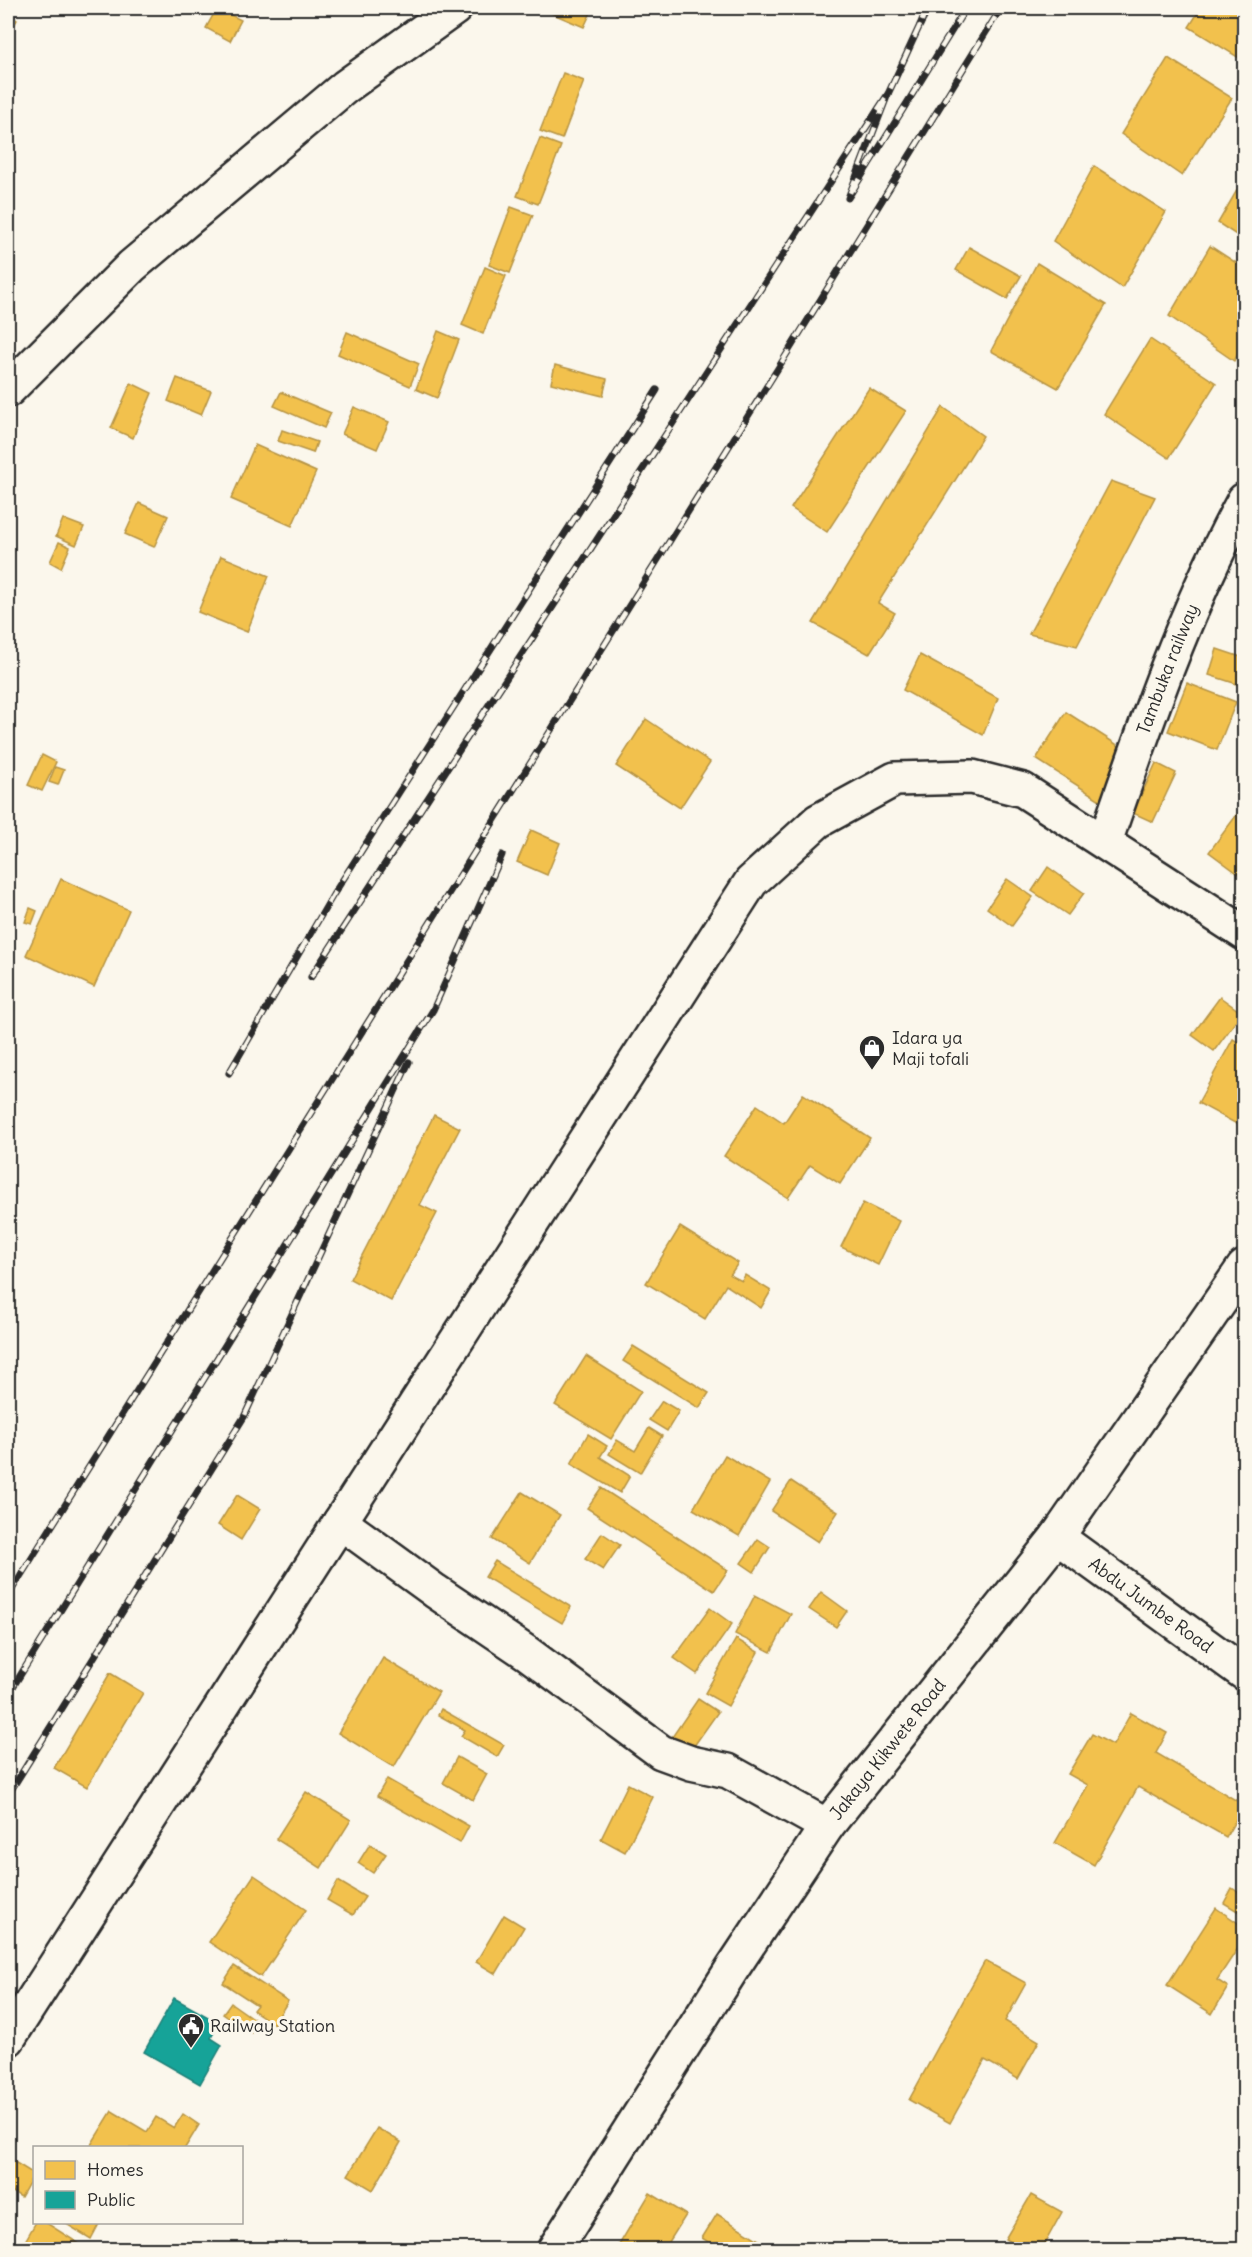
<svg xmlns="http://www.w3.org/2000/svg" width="1252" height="2257" font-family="Delius,sans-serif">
	<rect width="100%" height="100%" fill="#fbf7ec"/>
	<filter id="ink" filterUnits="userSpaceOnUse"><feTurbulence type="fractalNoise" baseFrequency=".0167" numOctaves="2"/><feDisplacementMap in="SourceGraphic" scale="12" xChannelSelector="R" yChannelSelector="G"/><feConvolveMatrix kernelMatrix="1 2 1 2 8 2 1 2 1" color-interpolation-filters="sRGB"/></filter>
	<g filter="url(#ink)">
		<!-- homes -->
		<g fill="#f2c14e" stroke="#b69444" stroke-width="1.5">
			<polygon points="217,8 241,20 230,41 206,28"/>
			<polygon points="539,8 593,8 584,27"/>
			<polygon points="1201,8 1244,8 1244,61 1189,27"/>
			<polygon points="8,14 17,20 8,36"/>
			<polygon points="1168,58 1232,98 1182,176 1121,134"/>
			<polygon points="563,73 584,81 562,139 540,131"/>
			<polygon points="540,138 561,146 538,204 517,196"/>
			<polygon points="1094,166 1166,212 1122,288 1053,241"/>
			<polygon points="1244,178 1244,240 1218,223"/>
			<polygon points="511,207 533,215 510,273 489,265"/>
			<polygon points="1210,246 1244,268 1244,343 1234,361 1169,316"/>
			<polygon points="969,247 1021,276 1007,299 956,270"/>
			<polygon points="1037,263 1106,305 1058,388 991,351"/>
			<polygon points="485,267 506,276 483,334 462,325"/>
			<polygon points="438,331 459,340 437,398 416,389"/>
			<polygon points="347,332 419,364 410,386 338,354"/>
			<polygon points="1150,339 1216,383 1169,458 1104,414"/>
			<polygon points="555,365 607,379 603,396 551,383"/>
			<polygon points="177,378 211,391 201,415 168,401"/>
			<polygon points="131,383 152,393 133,438 111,428"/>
			<polygon points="869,388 906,411 827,532 791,508"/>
			<polygon points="281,392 331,413 324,428 274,406"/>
			<polygon points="354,407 389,422 377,449 342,434"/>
			<polygon points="943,407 983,436 878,603 895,613 869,654 813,623"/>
			<polygon points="282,430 317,442 313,453 278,441"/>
			<polygon points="255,445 316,472 292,526 231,499"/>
			<polygon points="1111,481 1155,497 1077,646 1029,634"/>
			<polygon points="139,503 168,516 154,547 125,534"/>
			<polygon points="63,519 84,527 76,545 56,536"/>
			<polygon points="59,542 70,547 61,568 50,562"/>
			<polygon points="221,556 269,576 247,632 198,612"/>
			<polygon points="1217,649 1244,658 1240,685 1209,675"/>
			<polygon points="920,655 998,698 983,735 903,690"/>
			<polygon points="1187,683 1236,702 1217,750 1168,731"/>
			<polygon points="1066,712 1130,753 1100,800 1036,759"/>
			<polygon points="646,719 710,762 680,808 616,766"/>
			<polygon points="42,755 56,762 42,791 28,785"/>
			<polygon points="1156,763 1176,773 1153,822 1133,813"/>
			<polygon points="55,767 64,770 58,785 49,782"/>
			<polygon points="1244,805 1244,878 1209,852"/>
			<polygon points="531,830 560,843 547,875 517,862"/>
			<polygon points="1048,867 1084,893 1068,915 1032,891"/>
			<polygon points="61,879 129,910 94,987 26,955"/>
			<polygon points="1007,879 1033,897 1012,926 987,908"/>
			<polygon points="30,908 37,911 32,924 25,922"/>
			<polygon points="1220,997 1242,1013 1214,1051 1192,1035"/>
			<polygon points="1233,1039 1244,1046 1244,1128 1198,1103"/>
			<polygon points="803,1094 870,1138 840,1184 810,1165 788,1198 724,1156 757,1105 784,1123"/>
			<polygon points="434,1115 460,1128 420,1205 437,1213 391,1301 350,1279"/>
			<polygon points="863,1203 899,1221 878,1265 841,1247"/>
			<polygon points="680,1227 738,1263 730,1275 742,1281 745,1275 771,1291 761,1308 726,1285 705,1319 646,1283"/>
			<polygon points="633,1346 709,1393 699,1408 623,1361"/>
			<polygon points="586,1356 641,1391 611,1439 555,1405"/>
			<polygon points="662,1401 679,1411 667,1431 649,1420"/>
			<polygon points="649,1428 662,1436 640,1473 609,1454 617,1440 635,1451"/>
			<polygon points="588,1434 607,1446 600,1457 630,1476 620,1493 571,1464"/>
			<polygon points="725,1455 770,1482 739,1536 693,1509"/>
			<polygon points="791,1481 838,1512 818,1542 771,1511"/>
			<polygon points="601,1488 728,1570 714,1591 587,1508"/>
			<polygon points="522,1492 560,1515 530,1563 492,1539"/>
			<polygon points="237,1495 260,1509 241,1540 218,1525"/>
			<polygon points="602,1533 620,1545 603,1570 585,1559"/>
			<polygon points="758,1539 770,1547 754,1572 741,1563"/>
			<polygon points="495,1561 571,1607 562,1623 485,1577"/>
			<polygon points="821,1592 847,1611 836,1627 809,1609"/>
			<polygon points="755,1595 791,1614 771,1652 735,1634"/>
			<polygon points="710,1608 732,1624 697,1674 674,1658"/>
			<polygon points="736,1639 758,1652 728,1706 705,1693"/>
			<polygon points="383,1658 439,1692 394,1767 338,1733"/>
			<polygon points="110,1673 143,1693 87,1787 54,1768"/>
			<polygon points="698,1699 718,1712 689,1753 670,1740"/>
			<polygon points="441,1709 504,1745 497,1757 461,1736 465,1730 438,1715"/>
			<polygon points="1131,1713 1167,1733 1156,1753 1244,1805 1226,1837 1138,1787 1094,1865 1055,1843 1088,1785 1068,1774 1092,1734 1113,1745"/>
			<polygon points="457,1757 487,1774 473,1800 443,1783"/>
			<polygon points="387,1779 469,1826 460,1843 377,1796"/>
			<polygon points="628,1784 653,1797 625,1852 601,1839"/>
			<polygon points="306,1792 351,1820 321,1868 276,1839"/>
			<polygon points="370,1844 386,1854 373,1873 358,1863"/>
			<polygon points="254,1875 306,1910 261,1977 209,1942"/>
			<polygon points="338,1881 365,1897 353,1915 327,1900"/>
			<polygon points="1232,1888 1244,1896 1244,1915 1224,1903"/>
			<polygon points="1216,1908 1244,1927 1244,1939 1217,1980 1228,1987 1212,2014 1167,1985"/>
			<polygon points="504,1915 524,1927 496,1974 476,1962"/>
			<polygon points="985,1961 1026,1983 1005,2021 1039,2041 1018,2079 985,2060 950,2123 909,2100"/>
			<polygon points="234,1966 288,2001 274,2024 253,2010 257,2005 223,1983"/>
			<polygon points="231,2003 258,2022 251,2033 223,2014"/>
			<polygon points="112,2111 147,2132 156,2117 174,2128 183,2114 199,2125 185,2148 89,2148"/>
			<polygon points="377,2128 401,2142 373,2190 348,2175"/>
			<polygon points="8,2158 34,2174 21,2197 8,2189"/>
			<polygon points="650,2193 686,2215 664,2250 616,2250"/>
			<polygon points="1031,2195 1062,2212 1041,2250 1024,2250 1005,2239"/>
			<polygon points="717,2214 775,2250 721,2250 702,2238"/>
			<polygon points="36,2222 45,2222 89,2250 20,2250"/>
			<polygon points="63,2222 100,2222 91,2239"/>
		</g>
		<!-- public -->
		<polygon fill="#17a398" stroke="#1d7f77" stroke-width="1.5" points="174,1998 219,2023 211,2038 222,2045 200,2084 144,2052"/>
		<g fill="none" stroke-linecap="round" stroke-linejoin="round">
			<!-- minor casing -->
			<g stroke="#2b2b2b" stroke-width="38">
				<g id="minor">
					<polyline points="8,390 132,266 345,87 455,8"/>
					<path id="s1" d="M1105 842C1145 725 1185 609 1244 500"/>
					<polyline points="340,1522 435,1591 527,1653 661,1752 691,1763 728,1771 827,1826"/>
					<path id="s2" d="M1057 1537 1244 1673"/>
					<polyline points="8,2039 751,882 818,821 895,779 972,777 1023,790 1244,933"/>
				</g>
			</g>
			<!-- major casing -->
			<g stroke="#2b2b2b" stroke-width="38">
				<g id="major">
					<path id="s3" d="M554 2250 732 1969 827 1826 1057 1537 1244 1267"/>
				</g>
			</g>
			<!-- minor -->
			<use href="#minor" stroke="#fbf7ec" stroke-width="33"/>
			<!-- major -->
			<use href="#major" stroke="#fbf7ec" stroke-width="33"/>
			<!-- rail casing -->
			<g stroke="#2b2b2b" stroke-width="7">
				<g id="rail">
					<polyline points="927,8 920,25 929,8"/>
					<polyline points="920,25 888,94 848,198 966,8"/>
					<polyline points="311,977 888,94"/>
					<polyline points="229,1073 333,895 657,390"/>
					<polyline points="8,1596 780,365 1001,8"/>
					<polyline points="8,1695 433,1010 502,855"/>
					<polyline points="8,1795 244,1417 409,1062"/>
				</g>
			</g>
			<!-- rail -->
			<use href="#rail" stroke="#fbf7ec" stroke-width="4.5" stroke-dasharray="14" stroke-linecap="butt"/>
		</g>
	</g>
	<!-- icons -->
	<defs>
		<g id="shop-pin" transform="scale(1.35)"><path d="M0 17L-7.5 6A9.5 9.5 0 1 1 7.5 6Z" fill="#2b2b2b" stroke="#fbf7ec"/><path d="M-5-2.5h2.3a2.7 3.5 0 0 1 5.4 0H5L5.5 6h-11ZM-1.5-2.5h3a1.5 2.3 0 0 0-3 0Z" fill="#fff"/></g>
		<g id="civic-pin" transform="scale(1.35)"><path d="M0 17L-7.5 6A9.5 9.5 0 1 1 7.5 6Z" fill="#2b2b2b" stroke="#fbf7ec"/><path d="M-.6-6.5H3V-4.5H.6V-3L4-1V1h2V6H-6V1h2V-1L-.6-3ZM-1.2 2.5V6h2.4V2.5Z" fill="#fff"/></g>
	</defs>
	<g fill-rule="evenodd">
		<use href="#shop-pin" x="872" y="1048"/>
		<use href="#civic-pin" x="191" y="2026"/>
	</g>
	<g text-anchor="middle" stroke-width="6" stroke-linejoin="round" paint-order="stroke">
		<!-- street labels -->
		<g font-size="18" fill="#2b2b2b" stroke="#fbf7ec">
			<text dy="6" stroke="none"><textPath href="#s1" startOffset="184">Tambuka railway</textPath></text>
			<text dy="6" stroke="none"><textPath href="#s2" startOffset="116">Abdu Jumbe Road</textPath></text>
			<text dy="6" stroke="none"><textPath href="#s3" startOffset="602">Jakaya Kikwete Road</textPath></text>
		</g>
		<!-- poi labels -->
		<g font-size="18" fill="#2b2b2b" stroke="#fbf7ec" text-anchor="start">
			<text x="892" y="1044">Idara ya<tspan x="892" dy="21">Maji tofali</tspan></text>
			<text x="210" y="2032">Railway Station</text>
		</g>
	</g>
	<!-- margin -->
	<rect width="1252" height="2257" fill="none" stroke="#fbf7ec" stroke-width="30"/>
	<rect x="15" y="15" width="1222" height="2227" fill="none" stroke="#2b2b2b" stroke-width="2" filter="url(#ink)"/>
	<!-- legend -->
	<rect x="33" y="2146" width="210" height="78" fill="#fbf7ec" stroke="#a8a59f" stroke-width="1.5"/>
	<rect x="45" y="2161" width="30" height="18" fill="#f2c14e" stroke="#a8a59f" stroke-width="1.5"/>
	<text x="87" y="2176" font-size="18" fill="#2b2b2b">Homes</text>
	<rect x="45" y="2191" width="30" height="18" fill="#17a398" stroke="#a8a59f" stroke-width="1.5"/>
	<text x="87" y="2206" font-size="18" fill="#2b2b2b">Public</text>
</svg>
